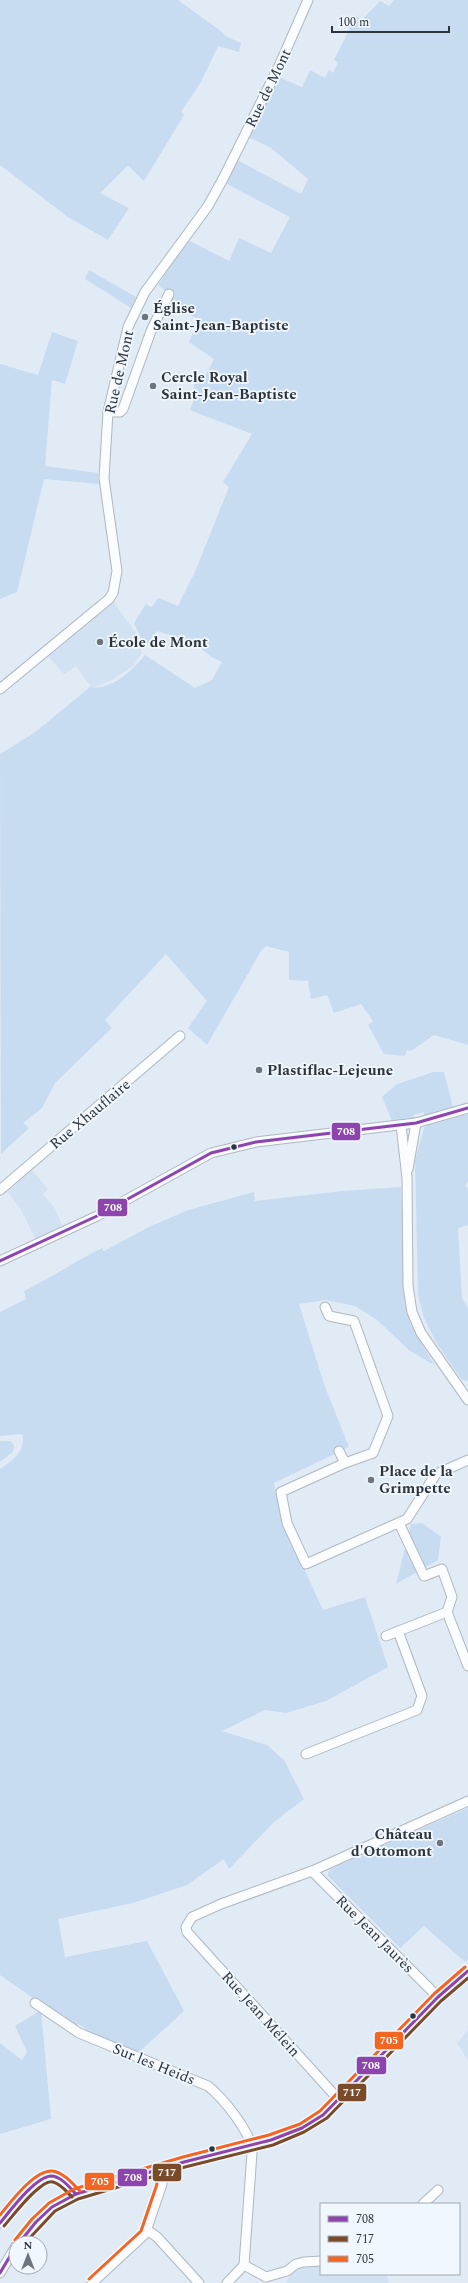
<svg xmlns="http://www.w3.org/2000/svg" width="468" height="2283" font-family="Spectral,serif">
	<rect width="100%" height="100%" fill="#e1ebf5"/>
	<!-- built -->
	<g fill="#d2e2f3">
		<polygon points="113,601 135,632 142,653 133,666 112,680 92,688 76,666 64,674 47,655"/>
		<polygon points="32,1170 48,1189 43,1194 54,1207 63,1227 36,1240 20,1208 7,1192"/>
		<polygon points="468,2030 468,2060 457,2043"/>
		<polygon points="321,2262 321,2274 386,2274 389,2283 286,2283 292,2271 301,2264"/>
	</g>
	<!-- green -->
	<g fill="#c8dcf1">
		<polygon points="0,0 178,0 222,32 225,36 241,43 239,52 218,46 201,82 181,112 184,115 144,181 128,165 100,193 129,208 108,240 68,217 0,165"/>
		<path d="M394 0H468V1045L434 1035 411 1051 407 1050 405 1056 384 1054 368 1025 373 1021 361 1004 334 1013 327 995 311 999 308 981 289 980V952L266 946 261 951 207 1045 188 1028 207 1001 166 954 105 1020 112 1028 55 1083 42 1108 23 1123 29 1128 1 1154 0 754 34 733 90 687C111 691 133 670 145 655L195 688 212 680 222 662 210 656 192 641 157 631 147 645 143 642 134 623 146 604 152 607 158 598 178 606 195 572 229 487 223 482 252 434 190 410 194 399V384L202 382 214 359 189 342 199 319 176 309 178 305 166 300 168 293 158 285 188 240 229 261 239 238 271 253 290 217 225 183 237 160 301 194 308 179 271 148 248 137 279 77 302 87 310 70 325 78 329 70 333 73 338 62 334 60 356 16 362 20 380 1 389 6Z"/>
		<polygon points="89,270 136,297 131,308 85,279"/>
		<polygon points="52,332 78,341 65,384 52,380 45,466 98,473 99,484 44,479 17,592 0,599 0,364 38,375"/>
		<polygon points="433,1072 444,1072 453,1107 424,1116 424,1112 413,1115 415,1119 392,1121 382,1097 397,1084"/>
		<polygon points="468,1114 468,1181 465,1186 468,1188 468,1225 458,1228 462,1298 468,1308 468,1381 463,1380 459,1376 437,1344 424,1318 418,1295 415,1160 424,1128 428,1125"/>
		<path d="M401 1187 405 1304 411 1325 434 1365 410 1351 376 1319 355 1306 326 1300 299 1304 324 1384 349 1447 274 1483 281 1518 323 1610 365 1597 388 1667 326 1701 286 1713 265 1710 222 1731 267 1745 284 1760 304 1799 274 1822 229 1869 224 1859 187 1885 133 1903 58 1919 65 1957 147 1941 184 2011 137 2054 87 2035 85 2028 78 2024 76 2028 0 1975V1469C12 1461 27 1450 22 1434L0 1436V1312L26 1299 24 1291C51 1278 75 1261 102 1248L104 1251 149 1227 188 1210 254 1192 255 1201 342 1191Z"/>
		<polygon points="0,1441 10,1441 14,1445 13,1452 0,1462"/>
		<polygon points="422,1523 441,1537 438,1560 396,1584 411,1524"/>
		<polygon points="468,1808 468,1959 465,1962 424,1926 400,1948 328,1876 328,1872 332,1868"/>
		<polygon points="41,2010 51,2119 0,2134 0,2043 22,2060 27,2052 15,2026"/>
	</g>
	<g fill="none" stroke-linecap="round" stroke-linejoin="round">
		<!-- minor casing -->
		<g stroke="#afb7bf" stroke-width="11">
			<g id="minor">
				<polyline points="108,412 120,412 123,409 151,331 169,294"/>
				<polyline points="0,689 109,599 113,593 117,571 104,478 108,412 128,327 145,292 208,206 224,177 279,66 308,0"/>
				<polyline points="401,1125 407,1178 408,1286 412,1312 421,1333 468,1400"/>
				<polyline points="408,1169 416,1123"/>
				<polyline points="0,1190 180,1036"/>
				<polyline points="0,1261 97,1216 211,1153 256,1142 416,1123 468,1108"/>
				<polyline points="325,1307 329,1316 354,1321 388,1416 373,1453 345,1463"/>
				<polyline points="339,1451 345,1463 281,1492 287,1523 306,1564 407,1519 436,1474 468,1460"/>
				<polyline points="399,1523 424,1576 442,1569 452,1597 447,1612 468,1666"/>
				<polyline points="386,1636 447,1612"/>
				<polyline points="306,1754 417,1710 422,1696 398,1631"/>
				<polyline points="312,1871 438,1997"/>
				<path d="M35 2003 79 2033 208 2086C223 2098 253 2134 252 2153L244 2265 227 2283"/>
				<polyline points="339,2100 187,1932 186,1927 192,1917 221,1904 312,1871 468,1801"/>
				<polyline points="423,2204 438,2190"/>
				<path d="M0 2223C9 2212 38 2175 51 2176 61 2177 69 2187 76 2194"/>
				<polyline points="147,2230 157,2237 199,2283"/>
				<polyline points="19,2243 36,2222 52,2207 76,2194 184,2162 271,2140 302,2128 323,2115 438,1997 468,1971"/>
				<polyline points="244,2265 266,2277 287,2271 296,2264 304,2262 321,2261"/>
				<polyline points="0,2273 16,2246"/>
				<polyline points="92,2283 145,2234 162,2184 160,2170"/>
			</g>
		</g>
		<!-- minor -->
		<use href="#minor" stroke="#fafcfe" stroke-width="9"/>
		<!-- bus-1 casing -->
		<g stroke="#f0f7fe" stroke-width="6">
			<g id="bus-1">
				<polyline points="0,1261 97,1216 211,1153 256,1142 416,1123 468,1108"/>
				<path d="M0 2223C10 2211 35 2177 51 2176 61 2176 70 2188 76 2194"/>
				<polyline points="19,2243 36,2222 52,2207 76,2194 184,2162 271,2140 302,2128 323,2115 438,1997 468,1971"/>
				<polyline points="0,2273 16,2246"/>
			</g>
		</g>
		<!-- bus-2 casing -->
		<g stroke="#f0f7fe" stroke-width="6">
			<g id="bus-2">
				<path d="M4 2226C12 2217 41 2178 53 2182 61 2184 67 2192 72 2197"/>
				<polyline points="25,2243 55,2211 78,2199 185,2167 273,2145 304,2132 327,2118 441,2001 468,1978"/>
			</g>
		</g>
		<!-- bus-3 casing -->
		<g stroke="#f0f7fe" stroke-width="6">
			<g id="bus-3">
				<path d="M0 2215C10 2203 34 2170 52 2171 63 2172 72 2183 80 2191"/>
				<polyline points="15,2240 32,2219 49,2203 74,2189 183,2157 269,2135 300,2124 320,2111 434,1994 465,1967"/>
				<polyline points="89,2279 141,2231 157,2184 155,2171"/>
			</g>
		</g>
		<!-- bus-1 -->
		<use href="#bus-1" stroke="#8e44ad" stroke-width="3"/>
		<!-- bus-2 -->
		<use href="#bus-2" stroke="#7a4b2a" stroke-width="3"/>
		<!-- bus-3 -->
		<use href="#bus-3" stroke="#f26522" stroke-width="3"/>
	</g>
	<!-- markers -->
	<g fill="#6d747c" stroke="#f0f7fe" stroke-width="1.5">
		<circle cx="145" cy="317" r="4"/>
		<circle cx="153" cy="386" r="4"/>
		<circle cx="100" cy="642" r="4"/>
		<circle cx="259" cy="1070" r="4"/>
		<circle cx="371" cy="1480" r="4"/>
		<circle cx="440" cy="1843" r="4"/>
	</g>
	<g fill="#2e343b" stroke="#f0f7fe" stroke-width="1.5">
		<circle cx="234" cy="1147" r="3.5"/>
		<circle cx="413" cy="2016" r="3.5"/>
		<circle cx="212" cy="2149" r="3.5"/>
	</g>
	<g text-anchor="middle" stroke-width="3.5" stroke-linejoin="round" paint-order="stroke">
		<!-- street labels -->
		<g font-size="15" fill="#2e343b" stroke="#f0f7fe">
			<text transform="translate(268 88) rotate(-64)" y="5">Rue de Mont</text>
			<text transform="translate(119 372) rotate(-77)" y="5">Rue de Mont</text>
			<text transform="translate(90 1114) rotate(-40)" y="5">Rue Xhauflaire</text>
			<text transform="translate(375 1934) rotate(45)" y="5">Rue Jean Jaurès</text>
			<text transform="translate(261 2014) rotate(48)" y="5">Rue Jean Mélein</text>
			<text transform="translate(154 2064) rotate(22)" y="5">Sur les Heids</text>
		</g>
		<!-- poi labels -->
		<g font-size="15" font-weight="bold" fill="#2e343b" stroke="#f0f7fe" text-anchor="start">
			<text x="153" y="313">Église<tspan x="153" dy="17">Saint-Jean-Baptiste</tspan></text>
			<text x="161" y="382">Cercle Royal<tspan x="161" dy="17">Saint-Jean-Baptiste</tspan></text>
			<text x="108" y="647">École de Mont</text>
			<text x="267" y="1075">Plastiflac-Lejeune</text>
			<text x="379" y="1476">Place de la<tspan x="379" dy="17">Grimpette</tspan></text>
			<text x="432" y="1839" text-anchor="end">Château<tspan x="432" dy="17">d'Ottomont</tspan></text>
		</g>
	</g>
	<g stroke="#f0f7fe" stroke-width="1.5">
		<rect x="331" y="1122" width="30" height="19" rx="4" fill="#8e44ad"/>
		<rect x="97" y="1198" width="31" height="19" rx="4" fill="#8e44ad"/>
		<rect x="374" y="2031" width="30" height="19" rx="4" fill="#f26522"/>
		<rect x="356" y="2056" width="31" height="19" rx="4" fill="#8e44ad"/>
		<rect x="337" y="2083" width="30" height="19" rx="4" fill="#7a4b2a"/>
		<rect x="152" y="2163" width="30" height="19" rx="4" fill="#7a4b2a"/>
		<rect x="117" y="2168" width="31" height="19" rx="4" fill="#8e44ad"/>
		<rect x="84" y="2172" width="31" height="19" rx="4" fill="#f26522"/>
	</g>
	<g font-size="11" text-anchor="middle" font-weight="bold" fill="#fff">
		<text x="346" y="1135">708</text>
		<text x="113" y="1211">708</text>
		<text x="389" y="2044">705</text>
		<text x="371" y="2069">708</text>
		<text x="352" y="2096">717</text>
		<text x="167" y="2176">717</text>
		<text x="133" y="2181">708</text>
		<text x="100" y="2185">705</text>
	</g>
	<!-- legend -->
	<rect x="320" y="2203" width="140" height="72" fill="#f0f7fe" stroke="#a2a9b0"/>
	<rect x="328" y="2216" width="20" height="6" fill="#8e44ad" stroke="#a2a9b0"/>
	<text x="356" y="2223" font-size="12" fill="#2e343b">708</text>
	<rect x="328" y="2236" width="20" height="6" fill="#7a4b2a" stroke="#a2a9b0"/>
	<text x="356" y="2243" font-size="12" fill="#2e343b">717</text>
	<rect x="328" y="2256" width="20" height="6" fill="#f26522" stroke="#a2a9b0"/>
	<text x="356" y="2263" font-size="12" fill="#2e343b">705</text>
	<!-- north arrow -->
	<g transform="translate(28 2255)"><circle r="19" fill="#f0f7fe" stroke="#a2a9b0"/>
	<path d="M0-3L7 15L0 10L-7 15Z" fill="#6d747c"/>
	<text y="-6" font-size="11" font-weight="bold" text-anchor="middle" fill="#2e343b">N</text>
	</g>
	<!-- scale -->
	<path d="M332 26v6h117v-6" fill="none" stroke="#2e343b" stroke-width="2"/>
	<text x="338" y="26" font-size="12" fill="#2e343b" stroke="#f0f7fe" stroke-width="3" paint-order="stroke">100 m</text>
</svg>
